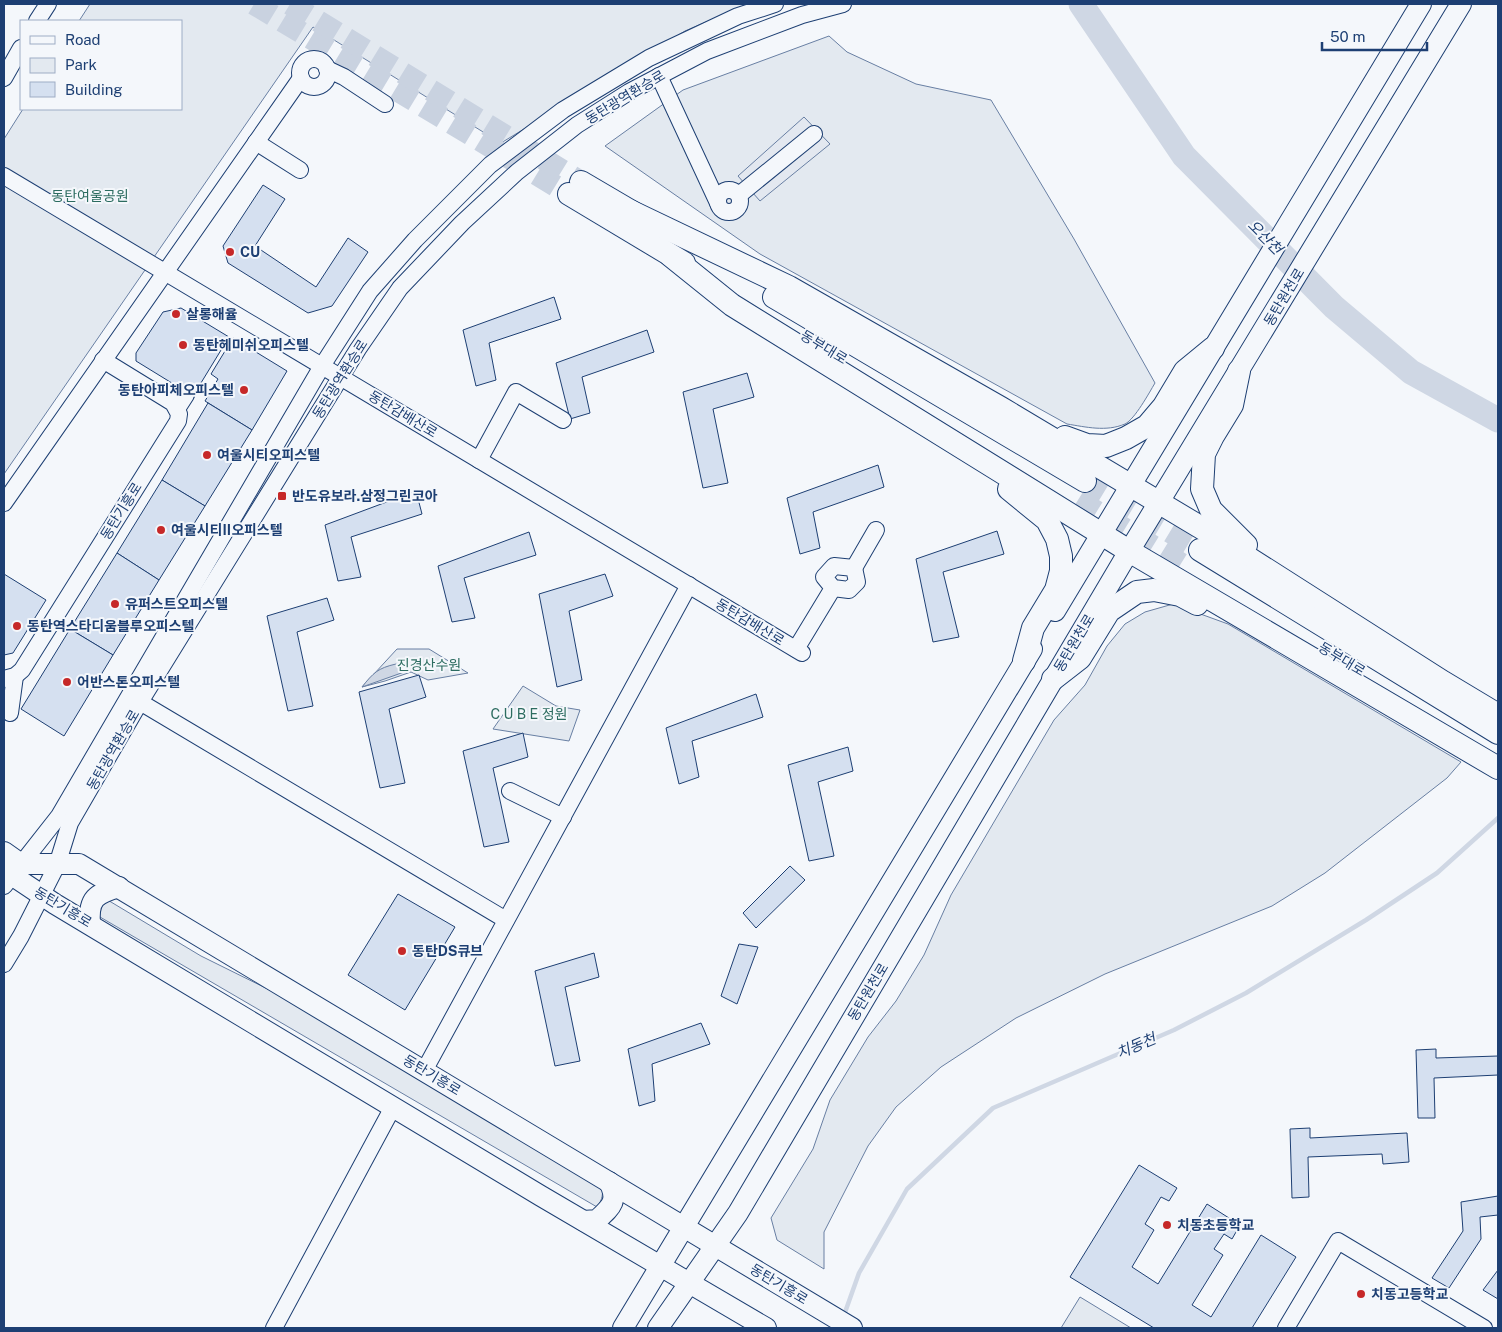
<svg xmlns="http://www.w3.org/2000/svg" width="1502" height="1332" font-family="'Public Sans','Noto Sans KR',sans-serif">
	<rect width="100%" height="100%" fill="#f4f7fb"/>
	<!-- green -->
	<g fill="#e3e9f0" stroke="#687fa3">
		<polygon points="90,4 748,4 685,31 501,143 313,27 4,474 4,139 23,109 181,109 181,21 79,21"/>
		<path d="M829 36 847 52 916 84 991 100 1074 239 1155 383C1149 393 1135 419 1125 424 1106 432 1086 427 1067 424L760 254 605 146 683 90Z"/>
		<polygon points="1173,604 1228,624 1461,762 1447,778 1325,873 1272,906 1105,974 1016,1018 941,1067 896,1107 868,1146 824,1232 824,1269 777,1240 771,1218 813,1149 830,1100 868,1037 896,1001 924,955 951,895 1054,720 1085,685 1107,646 1125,624 1145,612"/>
		<polygon points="397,649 429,649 468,673 428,680 411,672 385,681 362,687"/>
		<polygon points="523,686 556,706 580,710 569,741 493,729"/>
		<path d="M106 899 201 956 302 1006 602 1184C603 1194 603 1199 597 1207L100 917 96 912Z"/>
		<polygon points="1080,1297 1131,1328 1061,1328"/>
	</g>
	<!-- parking -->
	<polygon fill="#e3e8f0" stroke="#687fa3" points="804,117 830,144 760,201 738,176"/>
	<!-- water -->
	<path fill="#cfd7e4" stroke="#687fa3" d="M396 664 407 671 362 687C373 673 378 668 396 664Z"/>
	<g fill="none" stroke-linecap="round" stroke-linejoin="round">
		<!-- stream -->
		<polyline stroke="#cfd7e4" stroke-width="4.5" points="843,1318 859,1273 907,1189 993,1108 1174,1030 1246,993 1366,920 1437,873 1498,818"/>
		<!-- river -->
		<polyline stroke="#cfd7e4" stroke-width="25" points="1081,4 1184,156 1334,307 1411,372 1498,420"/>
	</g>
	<!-- building -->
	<g fill="#d5e0f0" stroke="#1d3f73">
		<polygon points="263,185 285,199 255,246 316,287 348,238 368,252 332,306 308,313 228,263 223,246"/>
		<polygon points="554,297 561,319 489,343 496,380 476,386 463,330"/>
		<polygon points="181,308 229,337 193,396 136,361 136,353 163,312"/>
		<polygon points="647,330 654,352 582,377 590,413 570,419 556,363"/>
		<polygon points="233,338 287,371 252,430 205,401 218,379 211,374"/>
		<polygon points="747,373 754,397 713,409 728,483 703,488 683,392"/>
		<polygon points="208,403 252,430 205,506 162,480"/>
		<polygon points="878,465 884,487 813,512 820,548 800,554 787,498"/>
		<polygon points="162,480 205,506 159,580 117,553"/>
		<polygon points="416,491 422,514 351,537 361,577 338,581 325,525"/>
		<polygon points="997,531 1004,554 943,572 959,637 933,642 916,559"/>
		<polygon points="529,532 536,555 464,578 475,618 452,622 438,566"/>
		<polygon points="117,553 159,580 113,655 70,629"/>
		<polygon points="4,574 46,600 13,653 4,655"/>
		<polygon points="605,574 613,596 569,611 582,680 557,687 539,594"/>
		<polygon points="327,598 334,620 297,632 313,706 288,711 267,616"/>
		<polygon points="70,629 113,655 64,736 21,709"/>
		<polygon points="419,675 426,697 389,709 405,783 380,788 359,692"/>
		<polygon points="756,694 763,717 692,741 699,777 679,784 666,728"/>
		<polygon points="523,733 528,757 493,768 509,842 484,847 463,751"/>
		<polygon points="848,747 853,771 818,782 834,856 809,861 788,765"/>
		<polygon points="790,866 805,880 756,928 743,913"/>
		<polygon points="398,894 455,927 405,1010 348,975"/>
		<polygon points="739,944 758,947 737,1004 721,996"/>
		<polygon points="594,953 599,977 565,987 580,1061 555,1066 535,971"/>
		<polygon points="701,1023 710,1044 652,1064 655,1101 639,1106 628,1049"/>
		<polygon points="1436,1049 1436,1058 1498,1056 1498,1075 1434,1078 1435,1118 1418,1118 1416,1050"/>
		<polygon points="1310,1128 1310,1138 1407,1133 1409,1162 1383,1164 1382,1154 1308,1157 1309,1197 1292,1198 1290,1129"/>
		<polygon points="1139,1165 1177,1188 1169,1201 1161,1197 1145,1224 1154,1230 1132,1267 1158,1284 1207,1204 1240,1225 1232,1239 1224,1234 1214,1249 1223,1255 1192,1305 1211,1317 1261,1235 1296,1257 1252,1328 1154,1328 1070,1277"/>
		<polygon points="1498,1196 1498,1215 1480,1217 1481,1239 1449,1288 1432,1278 1463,1231 1461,1202"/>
		<polygon points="1498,1270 1498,1299 1483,1290"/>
	</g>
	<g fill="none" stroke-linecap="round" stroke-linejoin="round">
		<!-- highway-tunnel -->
		<g stroke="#c9d2e0" stroke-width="22" stroke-dasharray="22 11" stroke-linecap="butt">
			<polyline points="254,4 569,194"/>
			<polyline points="290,4 581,182"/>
			<polyline points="1085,481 1200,550"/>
			<polyline points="1078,500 1185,566"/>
		</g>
		<!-- minor casing -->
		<g stroke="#1d3f73" stroke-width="18">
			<g id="minor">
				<polyline points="37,21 48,4"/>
				<circle cx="314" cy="73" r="14"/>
				<polyline points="327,69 344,77 385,104"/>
				<polyline points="659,76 718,203"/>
				<polyline points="4,78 21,48"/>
				<polyline points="256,142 300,170"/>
				<polyline points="4,176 802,653"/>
				<circle cx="729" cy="201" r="11"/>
				<polyline points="739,195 814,134"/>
				<polyline points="177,409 186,395"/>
				<polyline points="479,460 516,392 563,420"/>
				<polyline points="4,503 301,78"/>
				<polyline points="854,568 876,530"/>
				<polyline points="796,649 833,588 849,590 857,582 854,568 834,566 824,577 833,588"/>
				<polyline points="4,679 15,676 22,670 178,421 179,414 173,403 103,360"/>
				<polyline points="140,702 506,920"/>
				<polyline points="10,713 15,676"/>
				<polyline points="510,791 563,817"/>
				<polyline points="4,886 59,816 322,366 370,291 415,240 490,165 563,110 649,58 738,16 775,4"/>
				<polyline points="4,964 21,936 57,865 70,823 140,702 358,349 400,288 462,223 517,172 577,125 629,92 707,51 802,15 843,4"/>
				<polyline points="424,1071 689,585"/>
				<polyline points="274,1328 393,1107"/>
				<polyline points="1286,1328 1338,1241 1484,1328"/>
			</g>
		</g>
		<!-- major casing -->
		<g stroke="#1d3f73" stroke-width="22">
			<g id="major">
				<polyline points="1055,611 1421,4"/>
				<polyline points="4,852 21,864 79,864 852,1328"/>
				<polyline points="4,870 55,904 541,1196 766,1328"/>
				<path d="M90 924C88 898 96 894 119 887"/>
				<path d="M584 1221 597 1220C611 1207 619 1201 609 1182"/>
				<polyline points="623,1328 1032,649"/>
				<polyline points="658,1328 738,1213 1122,563 1461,4"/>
			</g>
		</g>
		<!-- highway casing -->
		<g stroke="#1d3f73" stroke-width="24">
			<g id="highway">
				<polyline points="581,182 644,219"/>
				<polyline points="569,194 684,263"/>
				<polyline points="630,211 789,287 1001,408 1200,527 1443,682 1498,715"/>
				<polyline points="671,256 732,305 1129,551 1498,768"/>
				<polyline points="774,297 1085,481"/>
				<polyline points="1239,371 1232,405 1213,436 1204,454 1202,489 1211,510 1246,545"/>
				<polyline points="1065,437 1087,445 1106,446 1126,438 1147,426 1164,406 1185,371 1213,348"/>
				<polyline points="1009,489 1047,520 1057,539 1061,556 1061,571 1056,590 1033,628 1024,661"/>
				<polyline points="1200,550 1498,733"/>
				<polyline points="1053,679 1080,658 1109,611 1137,592 1154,590 1180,595 1197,604"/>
			</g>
		</g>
		<!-- minor -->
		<use href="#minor" stroke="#f4f7fb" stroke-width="16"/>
		<!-- major -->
		<use href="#major" stroke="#f4f7fb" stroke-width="20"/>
		<!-- highway -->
		<use href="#highway" stroke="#f4f7fb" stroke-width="22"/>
	</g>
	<!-- markers -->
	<g fill="#c62828" stroke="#f4f7fb" stroke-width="2">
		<circle cx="230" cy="252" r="5"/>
		<circle cx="176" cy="314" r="5"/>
		<circle cx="183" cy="345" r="5"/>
		<circle cx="244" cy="390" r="5"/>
		<circle cx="207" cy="455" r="5"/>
		<rect x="277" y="491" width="10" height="10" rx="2.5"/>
		<circle cx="161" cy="530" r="5"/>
		<circle cx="115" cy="604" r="5"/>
		<circle cx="17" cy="626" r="5"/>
		<circle cx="67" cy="682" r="5"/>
		<circle cx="402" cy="951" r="5"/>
		<circle cx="1167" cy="1225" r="5"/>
		<circle cx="1361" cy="1294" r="5"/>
	</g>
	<g text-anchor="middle" stroke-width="4" stroke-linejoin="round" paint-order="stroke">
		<!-- street labels -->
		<g font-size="14" fill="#1d3f73" stroke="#f4f7fb">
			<text transform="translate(625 97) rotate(-31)" y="5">동탄광역환승로</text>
			<text transform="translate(1284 297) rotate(-59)" y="5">동탄원천로</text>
			<text transform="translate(824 347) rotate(31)" y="5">동부대로</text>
			<text transform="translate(340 379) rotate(-58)" y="5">동탄광역환승로</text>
			<text transform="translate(403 414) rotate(31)" y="5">동탄감배산로</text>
			<text transform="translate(121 511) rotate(-58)" y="5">동탄기흥로</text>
			<text transform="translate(750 622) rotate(31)" y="5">동탄감배산로</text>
			<text transform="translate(1074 643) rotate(-59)" y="5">동탄원천로</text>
			<text transform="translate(1342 659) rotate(31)" y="5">동부대로</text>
			<text transform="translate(113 750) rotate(-60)" y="5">동탄광역환승로</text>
			<text transform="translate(63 907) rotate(31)" y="5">동탄기흥로</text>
			<text transform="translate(868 992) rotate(-59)" y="5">동탄원천로</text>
			<text transform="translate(432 1075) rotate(31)" y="5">동탄기흥로</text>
			<text transform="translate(779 1284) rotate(31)" y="5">동탄기흥로</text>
		</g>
		<!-- park labels -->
		<g font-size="14" fill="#2c6c60" stroke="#f4f7fb">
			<text x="90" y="201">동탄여울공원</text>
			<text x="429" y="670">진경산수원</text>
			<text x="529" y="719">C U B E 정원</text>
		</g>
		<!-- poi labels -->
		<g font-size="14" font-weight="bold" fill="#1d3f73" stroke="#f4f7fb" text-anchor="start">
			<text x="240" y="257">CU</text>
			<text x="186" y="319">살롱해율</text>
			<text x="193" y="350">동탄헤미쉬오피스텔</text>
			<text x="234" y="395" text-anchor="end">동탄아피체오피스텔</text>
			<text x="217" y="460">여울시티오피스텔</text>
			<text x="292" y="501">반도유보라.삼정그린코아</text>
			<text x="171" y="535">여울시티II오피스텔</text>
			<text x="125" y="609">유퍼스트오피스텔</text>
			<text x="27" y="631">동탄역스타디움블루오피스텔</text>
			<text x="77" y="687">어반스톤오피스텔</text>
			<text x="412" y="956">동탄DS큐브</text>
			<text x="1177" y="1230">치동초등학교</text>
			<text x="1371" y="1299">치동고등학교</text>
		</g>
		<!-- water labels -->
		<g font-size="15" font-style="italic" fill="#1d3f73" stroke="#f4f7fb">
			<text transform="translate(1265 237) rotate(45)" y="5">오산천</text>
			<text transform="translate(1136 1046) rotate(-23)" y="5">치동천</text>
		</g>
	</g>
	<!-- border -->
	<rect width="1502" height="1332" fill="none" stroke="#1d3f73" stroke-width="10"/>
	<!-- legend -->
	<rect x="20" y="20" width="162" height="90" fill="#f4f7fb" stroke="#9eadc5"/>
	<rect x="30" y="36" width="25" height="8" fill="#f4f7fb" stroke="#9eadc5"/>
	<text x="65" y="45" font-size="15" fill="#1d3f73">Road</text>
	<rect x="30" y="58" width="25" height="15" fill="#e3e9f0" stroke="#9eadc5"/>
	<text x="65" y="70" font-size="15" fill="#1d3f73">Park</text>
	<rect x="30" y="82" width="25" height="15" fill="#d5e0f0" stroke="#9eadc5"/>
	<text x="65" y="95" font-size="15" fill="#1d3f73">Building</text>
	<!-- scale -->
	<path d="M1322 42v8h105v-8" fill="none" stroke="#1d3f73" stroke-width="2.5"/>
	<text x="1330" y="42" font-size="15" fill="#1d3f73" stroke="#f4f7fb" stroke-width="4" paint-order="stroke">50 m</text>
</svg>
